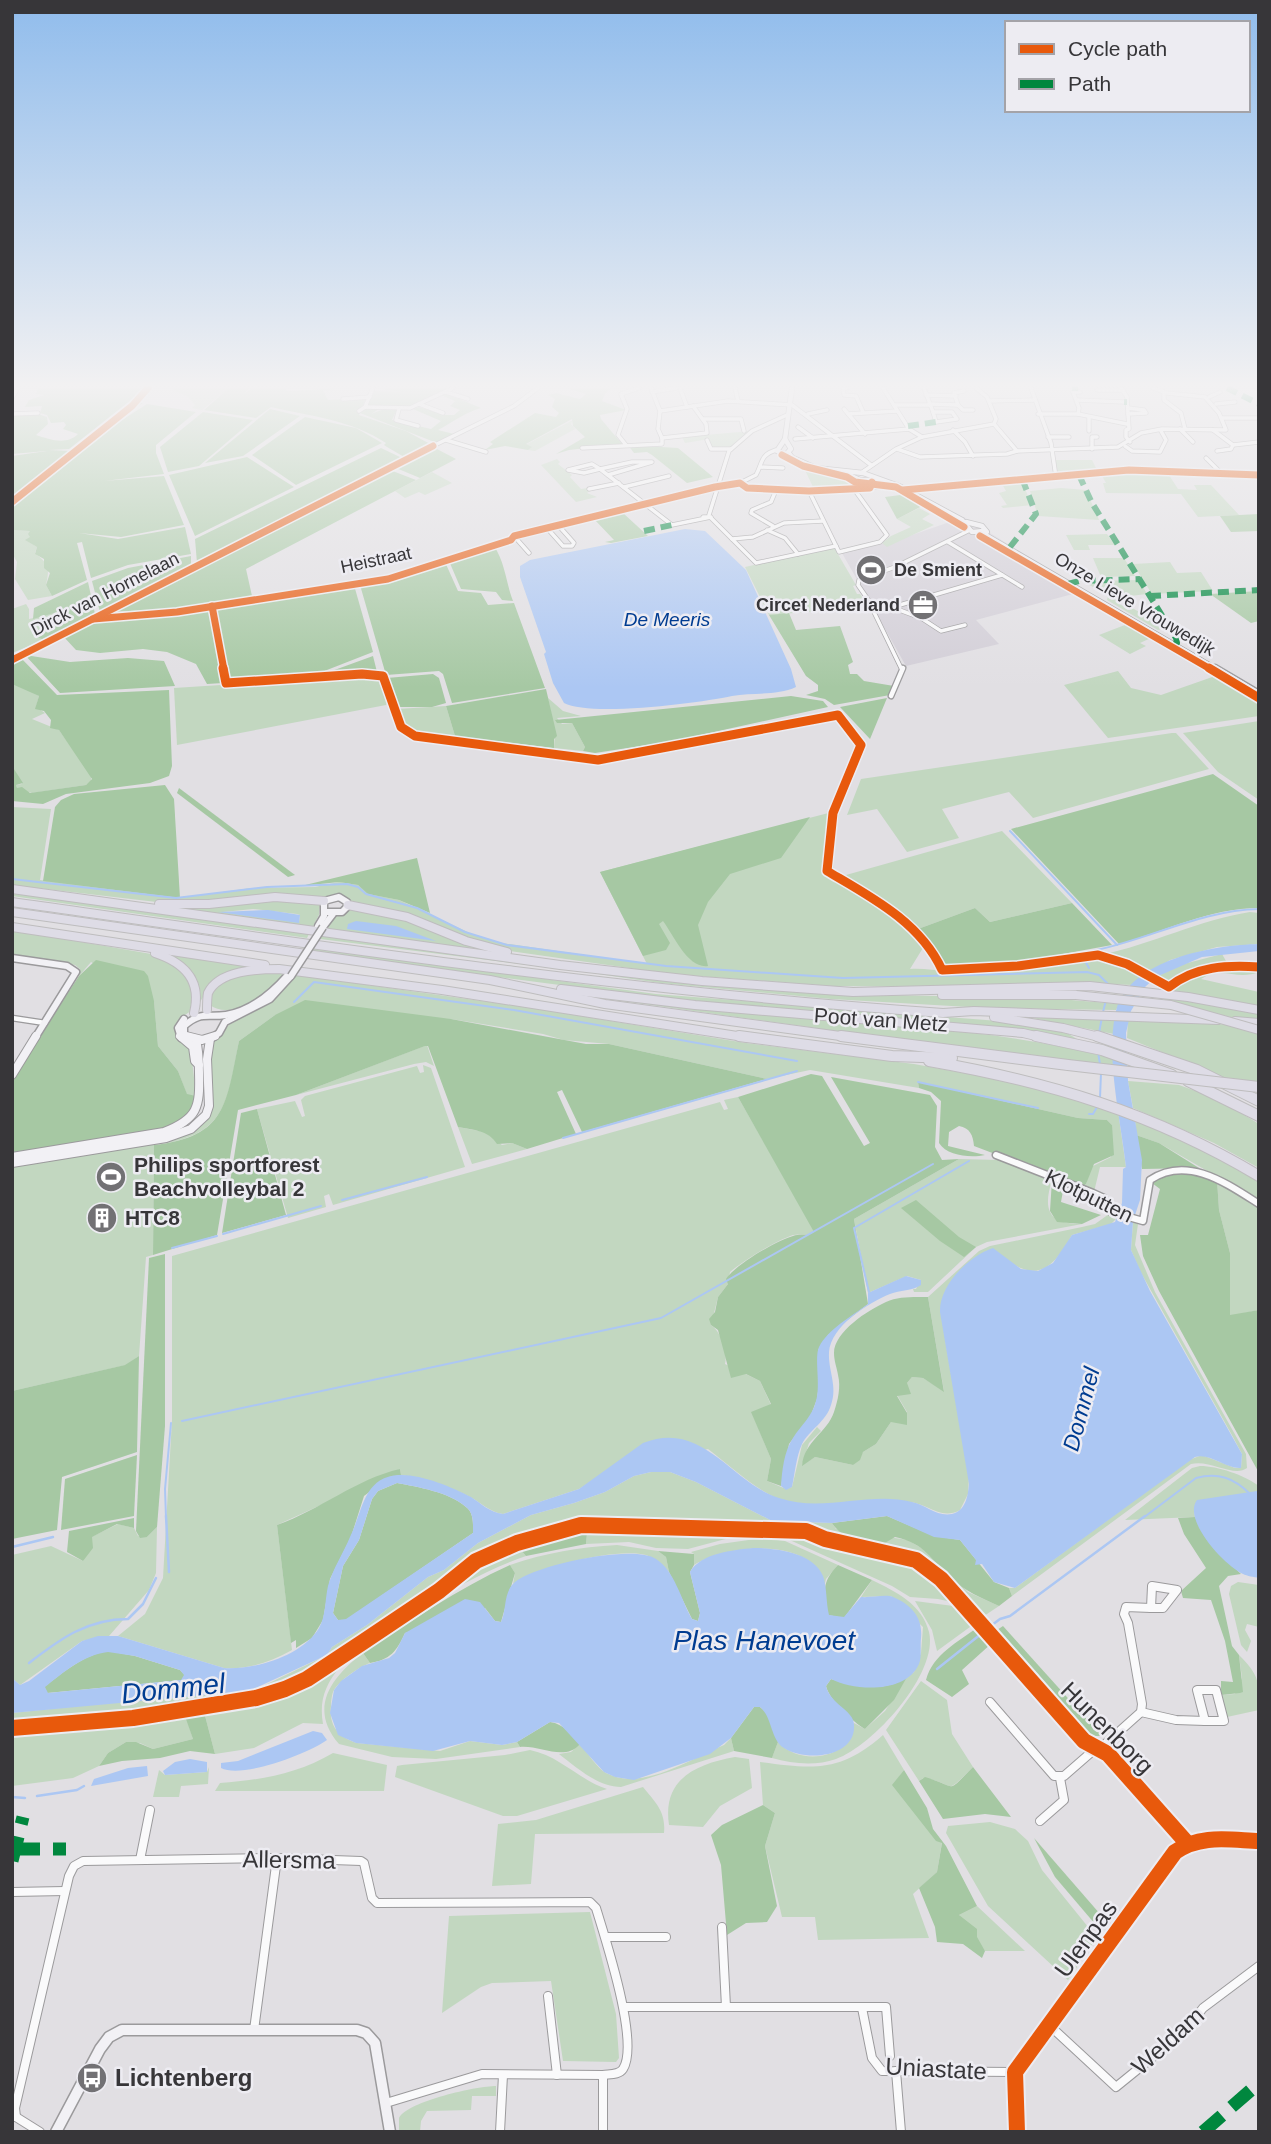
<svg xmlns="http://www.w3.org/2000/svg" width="1271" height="2144" font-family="Helvetica,sans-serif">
	<rect width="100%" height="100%" fill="#e1dfe3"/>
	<!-- built -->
	<polygon fill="#d2ced7" points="964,517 1084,591 976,620 999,644 906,666 842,553 895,541"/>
	<!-- green -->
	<g fill="#c2d7c0" fill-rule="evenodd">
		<polygon points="174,388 229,388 202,410 192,408 195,405 187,396 172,390"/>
		<polygon points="573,420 571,424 575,429 535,451 528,450 531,447 525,445"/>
		<polygon points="751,431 731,447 712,449 709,439 685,443 682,437"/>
		<polygon points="557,459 560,462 558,464 572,475 570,477 581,489 588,488 591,490 587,493 597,497 576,502 541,465"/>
		<polygon points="1055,460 1092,460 1098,472 1059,476"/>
		<polygon points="804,468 854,482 869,483 869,485 814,489"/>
		<polygon points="1142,471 1167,472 1178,489 1197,490 1194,485 1211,485 1239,515 1198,517 1181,494 1106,493 1103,483 1106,483 1101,474"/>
		<polygon points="432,472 452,483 425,495 419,492 405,498 395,491"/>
		<polygon points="1022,482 1032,505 1003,508 1001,506 1007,505 999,493 1006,491 1002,484"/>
		<polygon points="1061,488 1086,490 1099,520 1038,516 1030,491"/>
		<polygon points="919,508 930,514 922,519 934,525 887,547 882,543 891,536 911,527 897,519"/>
		<path d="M12 530 31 531V537L26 540 37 547 35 553C49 565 50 567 46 585L52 596 28 600 15 579 17 562 12 553Z"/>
		<polygon points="1107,534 1115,545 1088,545 1090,550 1074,550 1066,535"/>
		<polygon points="830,548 835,549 856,585 853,586 857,594 860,594 869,607 769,615 745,567"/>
		<polygon points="1093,558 1124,558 1135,576 1101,577"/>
		<polygon points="1170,562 1177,573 1201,572 1213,591 1152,594 1133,564"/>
		<polygon points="1139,580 1147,594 1130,596 1118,603 1123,606 1127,605 1162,625 1162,629 1158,630 1107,600 1108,595 1082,581"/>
		<polygon points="26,604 29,609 29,619 58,612 65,614 32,634 44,640 12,653 12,609"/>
		<polygon points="1130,623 1153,637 1140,643 1146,646 1130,654 1099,635"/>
		<polygon points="1118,671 1131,688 1161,695 1218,675 1259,699 1259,716 1108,738 1064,685"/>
		<polygon points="373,675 381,678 388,703 386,705 177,745 174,688"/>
		<polygon points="15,683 39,696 36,707 45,713 32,719 59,730 91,775 91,781 86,785 32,793 17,789 16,785 22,784 12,766 12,684"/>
		<polygon points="548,698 563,711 581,716 557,718 562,724 572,723 585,747 583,751 554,748 555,732"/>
		<polygon points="446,706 455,736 404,729 397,709"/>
		<polygon points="1259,721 1259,800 1218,772 1183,733"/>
		<polygon points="1172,733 1176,733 1209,769 1033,818 1009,792 942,809 959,838 907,852 877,809 847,815 861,779"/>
		<path d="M12 807 51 809 40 880 180 898 251 888 315 887 339 882 358 885 369 894 399 900 472 934 502 943 647 964 600 872 840 810 833 849 834 877 868 897 926 943 910 969C924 968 935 971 947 971 997 972 1052 966 1101 955 1152 944 1199 920 1250 912L1259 913V944L1217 947 1170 960 1132 985 1089 983 939 987 832 986 671 974 503 950 351 903 341 895 323 899 165 903 12 885Z"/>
		<polygon points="1002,831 1072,903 990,922 975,908 918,929 850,881 846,875"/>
		<polygon points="12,893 310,932 307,938 12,896"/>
		<path d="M275 899 320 903 319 915 312 928 164 906ZM253 909 297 914 300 915 299 922 223 912Z"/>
		<polygon points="349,909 379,912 509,955 327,930 332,919"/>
		<path d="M12 930 163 956 177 963 194 987 191 1011C181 1017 176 1022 175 1034L191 1050 196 1096 187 1095 178 1071 158 1046 154 1001 91 962 79 976 80 969 75 965 12 956Z"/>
		<polygon points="324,934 552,968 320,939"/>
		<path d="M314 948 656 994 1023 1023 1062 1030 1077 1039C965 1020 852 1016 739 1005 596 992 455 971 313 951Z"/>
		<path d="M165 954 280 967 242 970 205 994 200 1002C198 976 189 964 165 954Z"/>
		<path d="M1222 954 1226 961 1259 962V966C1228 964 1194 966 1168 985L1155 978 1176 966Z"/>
		<path d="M1225 968H1259V972C1236 981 1222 965 1201 979L1259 992V1008L1169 991C1181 973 1204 971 1225 968Z"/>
		<path d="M255 971 284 973C272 992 232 1022 210 1005V994L222 982Z"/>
		<polygon points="591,973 831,994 1047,998 1119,1004 1116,1010 986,1008 831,999 660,983"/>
		<path d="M297 975 531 1008 746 1043 914 1064 1035 1086 1118 1111 1126 1167H1100L1094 1192 1082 1187 1086 1184 1091 1167 1111 1157 1112 1125 1107 1120 1078 1118 918 1082 919 1088 810 1070 767 1079 609 1044 564 1040 543 1034 451 1019 275 1015 239 1041C227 1103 227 1136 154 1145L153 1255 146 1257 139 1356 126 1365 12 1391V1165L168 1139 204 1122 210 1043 233 1021 275 999Z"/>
		<path d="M593 997C671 1007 748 1014 826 1020 925 1028 1018 1033 1114 1059L1115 1065 1024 1057Z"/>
		<polygon points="1165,998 1259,1011 1259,1019 1234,1018 1164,1000"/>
		<polygon points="1017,1015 1115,1019 1114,1034"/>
		<polygon points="1128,1020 1259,1026 1259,1082 1228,1079 1127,1038"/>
		<polygon points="427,1045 434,1066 426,1062 414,1064 296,1095"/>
		<polygon points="423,1065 431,1068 465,1167 333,1205 329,1194 324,1196 326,1207 288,1218 257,1109 295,1101 302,1117 305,1116 301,1100 305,1096 417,1066 420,1073 424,1072"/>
		<polygon points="1128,1081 1179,1085 1218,1099 1259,1124 1259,1168 1214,1143 1133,1108"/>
		<path d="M738 1097 815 1232C807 1237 801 1233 793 1235 775 1241 745 1260 730 1272L728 1284 718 1297 711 1325C721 1332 728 1351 725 1364L760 1381 771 1405 752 1413 771 1459 767 1481 786 1489 792 1487 802 1445 817 1427 821 1431 809 1443 802 1465 815 1457 853 1465 863 1452 876 1444 891 1422 907 1412 897 1395 912 1377 923 1378 944 1391 928 1297 979 1251 990 1246 1082 1227 1095 1224 1109 1214 1119 1216 1111 1224 1072 1235C1058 1259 1043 1283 1013 1264L945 1339 969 1477 968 1494 960 1510C940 1521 928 1503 909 1502 873 1500 806 1512 774 1497 750 1485 729 1465 708 1449L595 1479 579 1489 503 1514C489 1512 482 1503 470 1497 449 1486 424 1479 401 1475L400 1469 277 1525 292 1650C270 1662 249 1670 224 1668L118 1636 145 1614 163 1578 172 1420V1256L720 1102 724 1110 728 1109 724 1100Z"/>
		<polygon points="1135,1118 1188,1141 1259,1180 1259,1201 1159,1143 1136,1135"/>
		<polygon points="458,1127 485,1132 502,1145 512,1143 527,1149 472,1164"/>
		<path d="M959 1159 1000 1160 1052 1180C1042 1212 1050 1224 1082 1224L987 1242 976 1247 928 1292H914L913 1289H916L921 1280 907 1276 868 1293 854 1219Z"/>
		<polygon points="1217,1180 1259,1206 1259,1310 1230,1316 1230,1253 1219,1210"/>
		<path d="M1133 1221 1138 1224 1135 1245 1155 1292 1246 1454 1247 1468C1234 1478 1210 1459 1191 1464L1012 1596 1009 1588H1015L1189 1460 1202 1455 1235 1468H1241L1242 1454 1233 1437 1140 1271 1131 1250Z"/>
		<path d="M1200 1466C1218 1466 1244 1475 1259 1486V1492L1194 1511 1195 1517 1125 1520 1192 1468Z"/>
		<path d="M651 1472H670L696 1482 772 1521 832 1523 836 1529 908 1540 931 1554 968 1592 999 1606 978 1620C961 1602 948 1577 927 1564 897 1545 842 1546 807 1529L581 1524 515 1542 474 1560 438 1591 317 1671 293 1684 235 1698 138 1715 12 1726V1713L261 1687 327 1655 332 1647 367 1625 428 1577 444 1570 478 1543 531 1515 574 1503 605 1492 634 1476Z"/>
		<polygon points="118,1524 134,1528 138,1536 147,1537 157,1527 156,1573 149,1590 109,1636 82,1641 20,1685 12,1678 12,1555 51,1546 83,1561 91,1537"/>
		<path d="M582 1526 810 1533C856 1557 935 1545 956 1603L938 1599 910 1597 892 1586 783 1537H733L688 1549 656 1548 629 1542 586 1544 587 1533Z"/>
		<path d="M763 1538 785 1541 838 1565 826 1579 824 1587C817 1535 726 1544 694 1565V1554L691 1552 720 1544Z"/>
		<path d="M520 1543V1549L526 1556C458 1580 397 1623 340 1667 325 1685 319 1701 323 1724L303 1723 254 1748 215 1754 203 1708 255 1700 308 1681 435 1597 477 1562Z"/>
		<path d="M617 1545 658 1551 666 1557 669 1572C663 1566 654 1558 646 1555 617 1547 539 1567 513 1584L515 1573 510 1565C545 1553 580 1547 617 1545Z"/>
		<path d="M872 1580C896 1592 922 1604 929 1632 939 1673 873 1746 836 1759 816 1766 793 1764 772 1758L778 1742C801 1767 851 1759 854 1723L865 1729 885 1711 907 1677 914 1672 921 1653 923 1627 891 1596 861 1597Z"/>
		<polygon points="1238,1582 1259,1585 1259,1627 1247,1624 1245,1630 1251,1641 1247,1652 1241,1645 1229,1594 1231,1586"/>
		<polygon points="915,1601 961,1607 974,1624 937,1651 932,1630"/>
		<path d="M363 1653 370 1663C359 1667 340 1680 334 1690 332 1693 331 1701 331 1706 329 1726 338 1737 357 1743L440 1751 470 1741 502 1745 517 1742 520 1747 436 1759 392 1757 339 1744C307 1707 333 1676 363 1653Z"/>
		<path d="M1239 1655C1260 1676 1259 1682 1259 1710L1227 1717 1221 1695 1235 1694 1242 1678Z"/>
		<path d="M921 1681 947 1700 952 1734 973 1767C942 1798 958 1783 923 1778L919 1781 886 1730Z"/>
		<polygon points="161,1715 187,1719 193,1739 153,1749 140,1743 126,1742 108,1753 99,1766 73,1778 12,1786 12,1729"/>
		<path d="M883 1735 904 1770 893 1785 942 1842 937 1872 913 1894 929 1938 818 1940 815 1917H782L765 1846 775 1813 763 1805 760 1762C813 1769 840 1773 883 1735Z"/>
		<path d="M731 1738 734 1751 621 1787C598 1787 576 1767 559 1754L571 1752 580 1744C588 1753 596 1767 606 1773 642 1792 690 1759 724 1745Z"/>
		<path d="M530 1750C560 1756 579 1780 607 1789L517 1816H503L395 1777 397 1766 402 1765 505 1755Z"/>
		<path d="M333 1753 387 1765 384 1791H215L220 1783C261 1780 297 1774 333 1753Z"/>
		<path d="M735 1757 749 1759 752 1788 720 1806 703 1827 669 1825C662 1779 696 1764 735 1757Z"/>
		<polygon points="209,1767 208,1784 181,1786 179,1797 153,1797 159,1770 165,1775 207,1772"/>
		<path d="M643 1787C656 1803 666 1812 664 1833L535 1834 531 1884 492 1886 498 1824 536 1820Z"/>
		<polygon points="990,1822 1015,1829 1028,1841 1042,1870 1097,1938 1068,1980 988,1906 946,1833 948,1826"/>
		<path d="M977 1906 1025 1951H985C976 1940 968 1926 959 1915Z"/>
		<polygon points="590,1912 616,2014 619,2058 616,2062 563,2061 551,1981 492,1983 481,1987 442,2013 449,1916"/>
		<path d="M496 2086V2096H472L471 2110 427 2111 421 2121 420 2132H399V2118C408 2101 477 2086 496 2086Z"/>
	</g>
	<!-- forest -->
	<g fill="#a6c8a3">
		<path d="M20 388H146L69 449 49 450 70 451 130 403H143L107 425 12 501V456L47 451 12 454V415L38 414 47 417 48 424 36 435C49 439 66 446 78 434L63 429 66 425 64 422 51 423 47 415 40 413 42 406 25 407 29 400 44 395 36 394 38 389Z"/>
		<path d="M229 388H250L243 394 253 388H285L287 391 350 388 323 390 328 400 366 398 359 415 406 431 432 445 406 458 387 447 384 445 386 443C352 420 310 416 271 407L256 418 204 410Z"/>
		<polygon points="375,388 450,388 409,408 367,406 374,391 402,392"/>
		<polygon points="567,388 611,388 605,394 602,401 626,410 600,415 601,419 622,444 569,450 556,454 585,437 573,426 572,419 526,444 532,447 528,450 505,446 485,450 493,444 490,442 535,413 556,417 559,413 552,407 555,399 548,395 556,393 580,399 586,394"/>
		<path d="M445 393 481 408C466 412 453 422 438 430L454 434 437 443 360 413 364 409H379L371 414 384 409H397L392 420 431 429 441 421 413 409 419 407 445 415H454L460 410 450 406 455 401 441 395Z"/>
		<polygon points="147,404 196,412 156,445 156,453 164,474 104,481 164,476 184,525 121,537 79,533 118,539 185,527 191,554 128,565 91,578 82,542 77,543 87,580 52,596 46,585 50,573 44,568 44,559 35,554 37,547 25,540 30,537 28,534 30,531 12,530 12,505 105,431"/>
		<polygon points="270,409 300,416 243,456 205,463"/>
		<polygon points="203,412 253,420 199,466 168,472 160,447"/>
		<polygon points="305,417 356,428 382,443 296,485 252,455"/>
		<polygon points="628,445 678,448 713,477 687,483 652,455 647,452 634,453"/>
		<polygon points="381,448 402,458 197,563 195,539"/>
		<polygon points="435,448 456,459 420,478 396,468"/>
		<polygon points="247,457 294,487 195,536 169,475"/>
		<polygon points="390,470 416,480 246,569 252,596 171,609 110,612"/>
		<polygon points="908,494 926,504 897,519 885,497"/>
		<polygon points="623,513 648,536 611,543 605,542 614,540 594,519"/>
		<polygon points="1259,514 1259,531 1231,532 1220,516"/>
		<path d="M494 546C505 562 506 583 513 601L502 600 496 592 461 589 449 561Z"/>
		<polygon points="191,556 191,566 100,612 92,581 128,568"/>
		<polygon points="445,562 458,591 481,593 488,605 514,603 545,688 452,703 443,674 439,671 386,675 360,585 394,579"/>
		<polygon points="88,582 95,614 44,640 32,635 65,615 58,612 33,619 34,608"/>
		<polygon points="354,585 373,652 309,677 228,681 213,607"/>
		<polygon points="1259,591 1259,621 1251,623 1210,594"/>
		<polygon points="209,608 223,683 207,684 196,664 167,652 143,649 100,653 76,650 63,636 97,619 158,615"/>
		<polygon points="789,613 796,630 840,626 853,662 848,665 850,674 857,674 864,681 894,686 890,695 834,705 825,699 806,695 818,691 818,685 806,676 769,615"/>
		<polygon points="25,655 70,662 128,658 164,661 175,686 60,693"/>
		<polygon points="373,656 377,672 318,676"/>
		<polygon points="20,657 57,695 169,690 172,766 169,776 150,783 66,794 43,804 12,801 12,766 23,783 16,785 17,788 22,787 30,793 86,785 92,779 59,730 50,728 51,720 44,711 35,709 39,696 12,684 12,661"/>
		<polygon points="433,674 439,678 446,703 432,707 396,707 387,678"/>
		<polygon points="546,689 557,736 554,739 554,748 455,736 446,706"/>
		<polygon points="791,696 823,701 828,707 673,741 595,753 583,751 585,747 572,723 557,723 555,720"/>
		<polygon points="887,698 870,739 840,707"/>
		<path d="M1213 774 1259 806V908C1210 908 1165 931 1119 944L1011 829Z"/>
		<polygon points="165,785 174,799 180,898 43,881 55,807 61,800 74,794"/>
		<polygon points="179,788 295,875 288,877 177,793"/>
		<path d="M810 817 781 858 730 874 708 902 698 925 708 966C688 969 674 936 663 921L659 924 670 943 666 950 643 956 600 872Z"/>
		<polygon points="417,858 430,913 399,900 368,894 358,885 339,882 301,886"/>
		<polygon points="1072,903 1112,945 1030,960 941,965 935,949 918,929 975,908 990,922"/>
		<polygon points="96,960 144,971 148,976 154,1001 158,1046 178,1071 187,1094 196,1096 194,1109 172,1127 12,1154 13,1077 79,976"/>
		<path d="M305 1000 451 1019 586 1044H609L767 1079 582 1132 562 1090 557 1092 576 1134 527 1149 512 1143 497 1144C488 1130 474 1130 458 1127L428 1046H425L296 1095 238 1110 217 1235 153 1255 154 1145C227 1137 226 1103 239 1041L275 1015Z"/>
		<path d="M811 1074 822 1076 864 1146 870 1143 831 1077 930 1095 937 1106 935 1147 942 1160 959 1159 854 1219 868 1304 828 1335 818 1350 819 1384 817 1399 811 1415 789 1444 781 1486 767 1481 771 1459 751 1412 771 1404 760 1381 746 1374 731 1378 718 1330 711 1325 709 1319 715 1312 718 1297 728 1284 726 1279C736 1264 776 1241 793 1236 801 1233 807 1237 814 1232L738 1097Z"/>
		<path d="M918 1082 1078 1118 1107 1120 1112 1125 1114 1155 1094 1164 1086 1184 1082 1187 974 1146C973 1135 970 1128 959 1126L949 1132 948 1146 985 1155C971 1158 947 1156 939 1143L941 1101 931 1092 919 1088Z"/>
		<polygon points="257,1109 286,1215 222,1233 241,1113"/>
		<polygon points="1136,1135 1159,1143 1199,1168 1142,1169"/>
		<polygon points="1189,1172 1217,1180 1219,1210 1230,1253 1230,1315 1259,1310 1259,1473 1159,1291 1143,1256 1140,1235 1148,1235 1160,1189 1152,1183 1164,1174"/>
		<polygon points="1052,1180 1064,1185 1061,1202 1101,1215 1082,1224 1057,1222 1050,1211"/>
		<polygon points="916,1200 959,1237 976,1247 964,1257 940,1241 901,1208"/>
		<polygon points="165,1254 165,1426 157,1527 147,1537 140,1538 136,1531 149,1258"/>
		<path d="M928 1297 944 1392 923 1378 912 1377 907 1383 911 1394 897 1396 907 1413V1425L891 1422 876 1444 863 1452 860 1460 853 1465 815 1457 802 1466C804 1441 827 1433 834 1412 838 1400 841 1387 838 1375 837 1368 834 1361 834 1353 834 1332 868 1310 886 1302 899 1296 914 1297 928 1297Z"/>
		<polygon points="139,1356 137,1452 62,1477 57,1530 12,1539 12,1391 125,1365"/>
		<polygon points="137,1455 134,1516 61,1530 65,1479"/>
		<path d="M400 1469 401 1475 389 1477 364 1496 351 1537 330 1579 323 1620 312 1638 296 1648V1640L291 1643 277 1525C320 1510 356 1479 400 1469Z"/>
		<path d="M397 1483C418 1487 449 1492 466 1507 474 1513 473 1524 473 1533L346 1620H338L333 1613 343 1566 359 1540 372 1499 378 1491Z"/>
		<path d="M887 1516 934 1536 960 1540 994 1582 1009 1588 1012 1596 999 1606C981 1598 965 1591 951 1578 931 1560 925 1543 895 1537L878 1547C862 1542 841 1538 832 1523Z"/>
		<polygon points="1195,1517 1211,1545 1241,1574 1228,1576 1219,1586 1232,1646 1239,1655 1243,1692 1240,1693 1221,1695 1221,1681 1233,1682 1225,1641 1211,1600 1183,1598 1181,1591 1206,1568 1184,1534 1178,1518"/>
		<polygon points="134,1518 134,1528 117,1524 92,1537 93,1548 83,1561 67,1552 69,1531"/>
		<polygon points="582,1526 587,1533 586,1544 526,1556 520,1549 520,1543"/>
		<polygon points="658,1551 694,1554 694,1565 690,1572 700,1613 698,1621 692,1619 669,1572 666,1557"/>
		<path d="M510 1565 515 1573 501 1622 495 1621 485 1608 405 1633C397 1651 390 1660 370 1663L363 1653C411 1621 457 1589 510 1565Z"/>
		<path d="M838 1565 872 1580 844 1618 828 1615C824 1591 821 1583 838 1565Z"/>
		<polygon points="1003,1626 1102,1736 1089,1736 994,1632"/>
		<path d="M978 1627 992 1643 962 1670 969 1684 952 1697 926 1680C933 1654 958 1642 978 1627Z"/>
		<path d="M108 1651 135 1656 180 1670 185 1675 182 1680 47 1693 44 1687C64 1672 83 1655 108 1651Z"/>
		<path d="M907 1677 894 1700 865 1729C853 1722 829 1700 826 1686L831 1679C856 1687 884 1693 907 1677Z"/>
		<polygon points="754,1707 760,1707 767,1713 778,1742 772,1758 734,1751 731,1738"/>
		<polygon points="203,1708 215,1754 190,1751 160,1758 122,1761 99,1766 108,1753 126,1742 136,1742 153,1749 193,1739 186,1719 161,1715"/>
		<path d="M550 1722C564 1724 571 1734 580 1744 565 1762 540 1745 520 1747L517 1742Z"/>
		<path d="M973 1767 1011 1817 985 1814 943 1819 919 1781 925 1777C959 1787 945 1795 973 1767Z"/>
		<polygon points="904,1770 927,1808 933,1829 946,1846 977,1906 959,1915 977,1929 977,1937 985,1951 982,1958 963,1944 937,1942 935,1927 919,1888 937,1872 942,1843 936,1841 892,1785"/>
		<polygon points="763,1805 775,1813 765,1846 777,1906 767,1922 746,1923 727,1935 721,1865 711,1835 722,1825"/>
		<polygon points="1034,1838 1107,1922 1101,1931 1055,1877"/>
	</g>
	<!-- water -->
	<g fill="#acc7f3" fill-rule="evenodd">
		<path d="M685 529 705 531 746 570 791 669 796 687C777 696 752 692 732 696 700 703 590 717 564 703L553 683 544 654 546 652 520 577V566L530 560Z"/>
		<polygon points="268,910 300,915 299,923 218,912"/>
		<polygon points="356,921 396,926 436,941 347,929 348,924"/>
		<path d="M1259 944V951L1202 957 1156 977 1145 987 1131 1011 1126 1033 1128 1081 1142 1160 1140 1200 1133 1221 1131 1250 1150 1291 1242 1454 1241 1468C1225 1469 1211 1453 1195 1457L1015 1588 994 1582 982 1564 975 1565 976 1560 960 1540 934 1537 887 1516 832 1523 772 1521 696 1482 670 1472H651L634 1476 605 1492 574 1503 531 1515 478 1543 444 1570 428 1577 367 1625 332 1647 327 1655 249 1691 12 1713V1678L20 1685 29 1681 82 1641 98 1636H118L224 1668C255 1670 302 1656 319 1628 326 1616 325 1599 328 1586 333 1568 343 1554 350 1537 363 1511 363 1477 399 1475 421 1474 452 1487 471 1497 482 1504 489 1512 503 1514L579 1489 643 1443C703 1419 731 1483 779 1498 823 1513 869 1491 912 1502 926 1505 937 1517 952 1514 966 1511 968 1495 969 1484L940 1312C939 1285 969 1256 993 1248L1021 1269 1038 1271 1053 1263 1072 1235 1115 1222 1122 1203 1123 1169 1126 1167C1121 1121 1105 1056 1116 1011 1129 959 1214 945 1259 944ZM397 1483C418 1487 449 1492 466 1507 474 1513 473 1524 473 1533L346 1619 338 1620 333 1613 343 1566 359 1540 372 1499 378 1491ZM108 1652 135 1656 180 1670 184 1675 181 1680 48 1693 45 1687C64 1672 83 1655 108 1652Z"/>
		<path d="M906 1276 921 1280V1285C912 1291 900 1290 890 1294 868 1303 831 1326 829 1352 828 1371 838 1386 831 1405 826 1422 809 1430 802 1444 796 1457 795 1473 792 1487L786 1490 781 1486C782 1471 784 1451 793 1438 801 1425 812 1417 816 1401 821 1385 814 1358 819 1347 828 1329 852 1316 868 1304V1293Z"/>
		<path d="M1257 1491 1259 1492V1578C1254 1577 1247 1576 1243 1574 1225 1566 1182 1520 1197 1500Z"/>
		<path d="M753 1548C775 1548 813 1552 823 1576 827 1587 826 1603 829 1615L844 1617 861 1597C870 1598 886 1594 893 1597 912 1605 923 1618 921 1638 920 1647 922 1656 919 1664 906 1694 854 1691 831 1679L826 1686C830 1704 853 1710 854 1724 857 1758 805 1762 784 1748 770 1739 773 1718 760 1707H754L731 1738 710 1754 634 1780 615 1777 604 1772 559 1723 550 1722 517 1742 502 1745 470 1741 433 1751 356 1743 338 1735 330 1713 334 1690 341 1681 362 1666 389 1658 395 1653 405 1633 465 1599 480 1602 495 1621 501 1622C507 1609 503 1592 515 1582 536 1565 633 1544 656 1559 675 1571 681 1600 692 1619L698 1621 700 1613 690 1572C701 1553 733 1550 753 1548Z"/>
		<path d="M313 1731 322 1733 327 1740C307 1754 242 1779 221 1768V1763L238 1761Z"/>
		<polygon points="190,1759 207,1762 207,1772 165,1775 163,1771 175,1762"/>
		<polygon points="147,1766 148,1776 91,1786 94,1779 128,1768"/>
	</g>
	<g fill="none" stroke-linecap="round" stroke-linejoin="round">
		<!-- stream-far1 -->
		<g stroke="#acc7f3" stroke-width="2">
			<polyline points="1010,831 1117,945"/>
			<polyline points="12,879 176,898 267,887 347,884 358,887 366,894 417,908 465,932 507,945 666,966 843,978 1087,972 1099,975 1109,985"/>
			<polyline points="1084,959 1089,968"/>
			<path d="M942 967C994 964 1047 962 1097 950 1152 938 1203 910 1259 909"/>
			<polyline points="294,1002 314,982 514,1010 797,1061"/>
			<polyline points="1103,1012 1106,1000"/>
			<polyline points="1099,1033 1102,1017"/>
			<polyline points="1098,1052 1100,1064"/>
			<polyline points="918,1082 1038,1108"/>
			<polyline points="1100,1098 1101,1073"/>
			<polyline points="1089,1114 1093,1114 1097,1107"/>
			<polyline points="563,1138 797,1071"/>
			<polyline points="342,1200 427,1177"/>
			<polyline points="223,1234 321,1206"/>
			<polyline points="172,1248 217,1236"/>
			<polyline points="869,1292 854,1228 969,1161"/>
			<polyline points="182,1421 661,1318 933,1164"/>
			<polyline points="166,1518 165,1489 171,1423"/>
			<path d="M1143 1518 1196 1478C1218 1472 1234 1478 1250 1494"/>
		</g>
		<!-- stream -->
		<g stroke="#acc7f3" stroke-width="2.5">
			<polyline points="166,1516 169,1572"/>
			<polyline points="12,1547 53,1537"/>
			<polyline points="988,1628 1000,1619 1010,1616 1145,1516"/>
			<path d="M29 1663C60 1639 87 1619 128 1619L143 1604 156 1578"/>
			<polyline points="937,1669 981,1634"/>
			<polyline points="37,1796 77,1790 84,1786"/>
			<polyline points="12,1797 25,1798"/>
		</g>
		<!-- street-far3 casing -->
		<g stroke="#9b9a9c" stroke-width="5">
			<g id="street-far3">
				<polyline points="651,388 660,411 658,429 662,438"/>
				<polyline points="680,388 687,407"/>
				<polyline points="735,388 738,401"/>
				<polyline points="847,388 843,388 844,395 856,396 863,412"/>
				<polyline points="883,388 909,429"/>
				<polyline points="924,388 933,412"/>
				<polyline points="1031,388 1051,443 1056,477"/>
				<polyline points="1121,388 1127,397 1129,429 1126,430 1126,437 1130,442"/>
				<polyline points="1097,390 1123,390"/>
				<polyline points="446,392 468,399"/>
				<polyline points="652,392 676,388"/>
				<polyline points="1164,393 1164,400 1181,413 1185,429"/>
				<polyline points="926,395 956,396"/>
				<polyline points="1209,397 1220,392"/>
				<polyline points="12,398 18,388"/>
				<polyline points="343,399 370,397"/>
				<polyline points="1077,400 1124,402"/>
				<polyline points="989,401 1035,400"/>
				<polyline points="419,404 443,413"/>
				<polyline points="929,404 958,405 963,410 973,410"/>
				<polyline points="1216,404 1235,402"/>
				<polyline points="894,405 929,405"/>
				<polyline points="958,405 954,393 964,391"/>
				<polyline points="365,407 410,408 453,388"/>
				<polyline points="1128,408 1144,410 1146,413 1128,414"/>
				<polyline points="399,409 396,420 418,426"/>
				<polyline points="844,409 865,434"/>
				<polyline points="359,411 365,407 373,388"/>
				<polyline points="660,411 728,401 792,405 871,465"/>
				<polygon points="933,412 952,412 957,419 936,422"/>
				<polyline points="12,414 38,413"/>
				<polyline points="808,414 827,410"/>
				<polyline points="848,414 897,411"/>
				<polyline points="1038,414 1078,414 1127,424"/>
				<polyline points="1078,414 1079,408 1073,392 1080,392"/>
				<polyline points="1089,417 1089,431"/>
				<polyline points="1222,418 1259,418"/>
				<polyline points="703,419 741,419 744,431"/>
				<polyline points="994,424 1017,451 1118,447 1141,433 1162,429 1226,430 1219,413 1205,397 1167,393 1153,388"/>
				<polyline points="798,427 813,438"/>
				<polyline points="1180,429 1193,442"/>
				<polyline points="953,430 965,442 973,456"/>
				<polyline points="1213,430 1233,445 1259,442"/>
				<polyline points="1048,437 1069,437"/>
				<polyline points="662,438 707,433 706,424 693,406"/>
				<polyline points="795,439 909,429 922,437"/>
				<polyline points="446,440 486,452"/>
				<polyline points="707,440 711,449 731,449"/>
				<polyline points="626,445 618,435 627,409 621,394 639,388"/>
				<polyline points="433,446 514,406 538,388"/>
				<polyline points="1125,446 1132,451 1160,452 1166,440 1161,431"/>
				<polyline points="582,448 662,444 662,438"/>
				<polyline points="897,449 920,457 1007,454 1017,451"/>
				<polyline points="1092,449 1092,437 1097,437"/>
				<polyline points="1217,451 1231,449 1233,445"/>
				<polyline points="1206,458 1222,474"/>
				<polygon points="592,464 600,469 584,473 568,470"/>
				<polyline points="760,467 783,468"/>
				<polyline points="600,469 672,525 711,517 703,517"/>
				<polyline points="600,469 632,462 652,462 608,475"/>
				<polyline points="861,473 896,449 922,437 994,424 996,419 987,397 976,388"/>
				<polyline points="740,483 747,488 809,491 879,487"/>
				<polyline points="624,487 669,476"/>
				<polyline points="589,489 619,483"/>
				<polyline points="906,489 1129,470 1259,475"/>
				<polyline points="809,491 839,552 880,542 887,535 854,489"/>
				<polyline points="709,515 729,451 752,431 787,415"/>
				<polyline points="711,518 756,563 836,546"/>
				<polyline points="773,526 751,513 752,510 771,502 776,490"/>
				<polyline points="547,528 563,546 572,546 574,543 558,525"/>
				<polyline points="767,530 785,538 798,554"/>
				<polyline points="970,530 895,567 859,580 858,585 869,601 893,607 1002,575"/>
				<polyline points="732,539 753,537 784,523 823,521"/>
				<polyline points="948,542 1022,587"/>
				<path d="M529 553 514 536 740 483 756 475C763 462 760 455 776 450"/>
				<polyline points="876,604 872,608 902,670"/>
				<polyline points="894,608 921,618 941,631 965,625"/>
			</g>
		</g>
		<!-- street-far2 casing -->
		<g stroke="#9b9a9c" stroke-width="7">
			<g id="street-far2">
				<polyline points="891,696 903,668"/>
				<polyline points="12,1018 45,1023"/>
			</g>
		</g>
		<!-- street-far1 casing -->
		<g stroke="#9b9a9c" stroke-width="9">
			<path id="street-far1" d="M996 1155 1093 1193 1104 1198 1111 1212 1143 1221 1150 1180C1187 1155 1226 1183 1259 1204"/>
		</g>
		<!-- street casing -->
		<g stroke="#9b9a9c" stroke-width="10">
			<g id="street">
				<polygon points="1152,1586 1177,1590 1163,1608 1151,1608"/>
				<polyline points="998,1643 1084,1741 1108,1754 1187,1843"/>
				<polygon points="1197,1690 1216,1690 1224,1721 1205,1721"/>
				<polyline points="990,1702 1054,1776 1064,1776 1095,1749"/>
				<polyline points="1141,1712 1176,1720 1205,1721"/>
				<polyline points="1102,1751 1103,1746 1141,1712 1142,1704 1128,1623 1124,1614 1126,1607 1151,1608"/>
				<polyline points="1040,1821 1064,1800 1060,1778"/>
				<polyline points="140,1860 150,1810"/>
				<polyline points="12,1892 65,1891"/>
				<polyline points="722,1927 726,2007"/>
				<polyline points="607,1937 666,1937"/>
				<polyline points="548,1996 557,2075"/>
				<polyline points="625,2007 886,2007 890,2056"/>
				<polyline points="862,2008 872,2058 882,2071 1015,2072"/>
				<polyline points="1049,2025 1116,2087 1185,2031 1203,2008 1259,1966"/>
				<polyline points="254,2030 277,1858"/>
				<polyline points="896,2071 901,2132"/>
				<polyline points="603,2075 603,2132"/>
				<path d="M16 2117 15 2108 69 1876 74 1866 83 1861 277 1858 361 1861 364 1863 372 1898 377 1903 590 1902 596 1908C605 1938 640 2043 623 2069 619 2075 610 2074 603 2075L482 2074 386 2103"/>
				<polyline points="16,2117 40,2132"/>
				<polyline points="500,2132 503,2075"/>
				<path d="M1017 2132 1015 2072 1175 1852C1200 1834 1230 1840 1259 1841"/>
			</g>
		</g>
		<!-- secondary-far3 casing -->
		<g stroke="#9b9a9c" stroke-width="6">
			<g id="secondary-far3">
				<polyline points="785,439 777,451 816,468 863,473 899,486 962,520 972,532 984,531"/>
				<polyline points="791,456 788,452 791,449 785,439 792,388"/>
				<polyline points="849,475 860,480 874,480"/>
				<polyline points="966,522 982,526 987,532"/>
				<polyline points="982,533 1218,670"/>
			</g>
		</g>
		<!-- secondary-far2 casing -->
		<g stroke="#9b9a9c" stroke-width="9">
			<g id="secondary-far2">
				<polyline points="1215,668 1259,694"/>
				<polyline points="318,926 324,916 324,901 339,897 347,902 347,907 342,912 325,912"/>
				<polyline points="323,927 333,914"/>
				<polyline points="12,958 67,966 76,972 35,1038"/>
				<polyline points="181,1038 178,1028 184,1019"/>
				<path d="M189 1038 184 1035V1026C201 1011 206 1018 226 1015 250 1011 271 994 287 976"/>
				<polyline points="212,1038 219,1033 225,1022 270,999 291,976"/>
			</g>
		</g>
		<!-- secondary-far1 casing -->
		<g stroke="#9b9a9c" stroke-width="10">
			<g id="secondary-far1">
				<polyline points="180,1036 193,1047 195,1061 199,1065"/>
				<polyline points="186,1036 202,1040 215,1036"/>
				<polyline points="12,1075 36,1036"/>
				<path d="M12 1157 164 1132C198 1119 200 1107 199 1073 199 1061 199 1051 196 1040"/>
				<polyline points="12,1163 166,1138 191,1129 206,1115 209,1106 207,1059 210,1039"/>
			</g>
		</g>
		<!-- secondary casing -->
		<g stroke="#9b9a9c" stroke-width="13">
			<polyline id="secondary" points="56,2132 100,2049 109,2037 122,2030 357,2030 366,2033 375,2043 390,2132"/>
		</g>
		<!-- highway-far1 casing -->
		<g stroke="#bebdbe" stroke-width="10">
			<g id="highway-far1">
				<polyline points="12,889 560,965 702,981 853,992 1090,986 1188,997 1259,1010"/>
				<path d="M12 902C322 946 631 992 943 1013L974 1011 1218 1020"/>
				<polyline points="159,904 209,904 275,897 324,901"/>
				<polyline points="348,905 407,917 466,941 507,952"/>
				<polyline points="12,912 490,980 605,1004 855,1038"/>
				<polyline points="12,927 265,965"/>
				<path d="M155 953C185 963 202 981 194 1013"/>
				<polyline points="561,989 695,1005 1023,1033 1044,1038"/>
				<polyline points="942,995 1076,995"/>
				<path d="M207 1010C207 1005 207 998 208 993 219 970 258 969 279 969L442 990 750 1038"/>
				<polyline points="994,1017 1063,1028 1103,1038"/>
				<polyline points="1235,1021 1259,1023"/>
			</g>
		</g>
		<!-- highway casing -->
		<g stroke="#bebdbe" stroke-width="12">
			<g id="highway">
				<polyline points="739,1036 892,1056 952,1058"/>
				<polyline points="841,1036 1068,1065"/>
				<polyline points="1036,1036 1102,1050 1172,1075"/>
				<polyline points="1097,1036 1197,1070 1259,1101"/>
				<path d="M929 1061C1049 1082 1154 1113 1259 1176"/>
				<polyline points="1188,1081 1259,1116"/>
			</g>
		</g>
		<!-- street-far3 -->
		<use href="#street-far3" stroke="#fafafb" stroke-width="3.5"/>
		<!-- street-far2 -->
		<use href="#street-far2" stroke="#fafafb" stroke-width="4.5"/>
		<!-- street-far1 -->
		<use href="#street-far1" stroke="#fafafb" stroke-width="6"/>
		<!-- street -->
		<use href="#street" stroke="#fafafb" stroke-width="8"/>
		<!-- secondary-far3 -->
		<use href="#secondary-far3" stroke="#f2f1f5" stroke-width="4.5"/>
		<!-- secondary-far2 -->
		<use href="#secondary-far2" stroke="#f2f1f5" stroke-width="6"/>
		<!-- secondary-far1 -->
		<use href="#secondary-far1" stroke="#f2f1f5" stroke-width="8"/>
		<!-- secondary -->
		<use href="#secondary" stroke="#f2f1f5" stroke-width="10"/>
		<!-- highway-far1 -->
		<use href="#highway-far1" stroke="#dedce6" stroke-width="8"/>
		<!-- highway -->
		<use href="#highway" stroke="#dedce6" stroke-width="10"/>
		<!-- secondary-bridge casing -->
		<g stroke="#9b9a9c" stroke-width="9" stroke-linecap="butt">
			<polyline id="secondary-bridge" points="291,976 323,927"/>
		</g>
		<!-- highway-bridge-far1 casing -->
		<g stroke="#bebdbe" stroke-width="10" stroke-linecap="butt">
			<polyline id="highway-bridge-far1" points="1076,995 1171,1005 1259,1030"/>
		</g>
		<!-- highway-bridge casing -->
		<g stroke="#bebdbe" stroke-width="12" stroke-linecap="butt">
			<polyline id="highway-bridge" points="1068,1065 1259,1087"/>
		</g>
		<!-- secondary-bridge -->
		<use href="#secondary-bridge" stroke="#f2f1f5" stroke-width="6"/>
		<!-- highway-bridge-far1 -->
		<use href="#highway-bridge-far1" stroke="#dedce6" stroke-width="8"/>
		<!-- highway-bridge -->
		<use href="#highway-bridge" stroke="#dedce6" stroke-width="10"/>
		<!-- quiet-far1 -->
		<g stroke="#00873e" stroke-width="6" stroke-dasharray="11 6" stroke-linecap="butt">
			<polyline points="1072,388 1078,388"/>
			<polyline points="1227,388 1259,404"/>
			<polyline points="1124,402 1127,402"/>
			<polyline points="908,426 936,422"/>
			<polyline points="1079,475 1092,503 1176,638 1177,643 1174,644"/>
			<polyline points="644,531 672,525"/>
			<polyline points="1010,547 1036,514 1023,481"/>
			<polyline points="1068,584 1079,581 1140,579"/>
			<polyline points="1150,596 1259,590"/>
		</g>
		<!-- quiet -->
		<g stroke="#00873e" stroke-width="13" stroke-dasharray="25 13" stroke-linecap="butt">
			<polyline points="15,1849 66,1849"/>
			<polyline points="12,1861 23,1817"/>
			<polyline points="1203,2132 1259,2083"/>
		</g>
		<!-- cycleway-far2 casing -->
		<g stroke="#edecf2" stroke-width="10">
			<g id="cycleway-far2">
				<polyline points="782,455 803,466 847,477 855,482 896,487 964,527"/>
				<polyline points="903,490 1129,470 1259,475"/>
				<polyline points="12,502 132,406 148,388"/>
				<polyline points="980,536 1212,670"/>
				<polyline points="212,606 224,670"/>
				<polyline points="93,619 177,612 388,579 511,540 514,536 715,487 740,483 747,488 809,491 870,488 872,482"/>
				<polyline points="12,660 433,446"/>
			</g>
		</g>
		<!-- cycleway-far1 casing -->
		<g stroke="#edecf2" stroke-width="12">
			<g id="cycleway-far1">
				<path d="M223 668 226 683 362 674 383 676 401 727 415 736 598 760 838 715 861 745 833 813 827 871C871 897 920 922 942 970L1018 966 1098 955 1127 964 1169 987C1195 966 1227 965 1259 967"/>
				<polyline points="1209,668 1259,698"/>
			</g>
		</g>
		<!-- cycleway casing -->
		<g stroke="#edecf2" stroke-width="20">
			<g id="cycleway">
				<polyline points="12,1728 133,1718 256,1698 285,1689 307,1679 363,1642 439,1591 476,1561 517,1543 581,1525 806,1531 825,1539 916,1560 941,1579 1084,1741 1108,1754 1187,1843"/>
				<path d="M1017 2132 1015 2072 1175 1852C1200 1834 1230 1840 1259 1841"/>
			</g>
		</g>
		<!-- cycleway-far2 -->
		<use href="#cycleway-far2" stroke="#e8590c" stroke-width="7"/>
		<!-- cycleway-far1 -->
		<use href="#cycleway-far1" stroke="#e8590c" stroke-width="9"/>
		<!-- cycleway -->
		<use href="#cycleway" stroke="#e8590c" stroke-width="16"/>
	</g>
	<!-- sky -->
	<linearGradient id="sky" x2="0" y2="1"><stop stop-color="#90bcec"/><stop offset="0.56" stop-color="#f2f1f2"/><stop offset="1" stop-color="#f2f1f2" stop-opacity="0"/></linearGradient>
	<rect width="1271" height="688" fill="url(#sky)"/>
	<!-- icons -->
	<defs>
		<g id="stadium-disc" transform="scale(1.575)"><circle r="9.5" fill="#727174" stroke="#edecf2"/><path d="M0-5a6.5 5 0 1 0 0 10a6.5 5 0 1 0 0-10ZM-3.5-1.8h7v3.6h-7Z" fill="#fff"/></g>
		<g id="office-disc" transform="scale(1.575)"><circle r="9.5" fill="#727174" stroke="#edecf2"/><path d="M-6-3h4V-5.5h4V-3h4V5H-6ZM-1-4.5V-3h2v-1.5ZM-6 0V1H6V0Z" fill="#fff"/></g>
		<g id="building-disc" transform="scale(1.575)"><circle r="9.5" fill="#727174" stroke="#edecf2"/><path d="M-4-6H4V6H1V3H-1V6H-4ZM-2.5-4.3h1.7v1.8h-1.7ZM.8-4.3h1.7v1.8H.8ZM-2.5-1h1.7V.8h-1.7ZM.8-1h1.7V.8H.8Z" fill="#fff"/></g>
		<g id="bus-disc" transform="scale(1.575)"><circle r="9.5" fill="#727174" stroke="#edecf2"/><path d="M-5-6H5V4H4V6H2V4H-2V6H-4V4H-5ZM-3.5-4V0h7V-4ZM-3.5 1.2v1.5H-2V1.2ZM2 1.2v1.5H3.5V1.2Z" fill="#fff"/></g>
	</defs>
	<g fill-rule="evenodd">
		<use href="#stadium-disc" x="871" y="570"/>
		<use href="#office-disc" x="923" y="605"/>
		<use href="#stadium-disc" x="111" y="1177"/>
		<use href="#building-disc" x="102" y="1218"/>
		<use href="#bus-disc" x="92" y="2078"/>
	</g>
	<g text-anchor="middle" stroke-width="5" stroke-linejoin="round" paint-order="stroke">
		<!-- far-street labels -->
		<g font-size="18" fill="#373639" stroke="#edecf2">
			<text transform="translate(376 560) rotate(-12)" y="6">Heistraat</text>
			<text transform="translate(105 594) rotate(-27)" y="6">Dirck van Hornelaan</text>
			<text transform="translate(1135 604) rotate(31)" y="6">Onze Lieve Vrouwedijk</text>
		</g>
		<!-- far-poi labels -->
		<g font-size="18" font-weight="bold" fill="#373639" stroke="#edecf2" text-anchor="start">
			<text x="894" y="576">De Smient</text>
			<text x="900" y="611" text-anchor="end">Circet Nederland</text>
		</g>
		<!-- far-water labels -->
		<g font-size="19" font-style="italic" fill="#003c91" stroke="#edecf2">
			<text x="667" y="626">De Meeris</text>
		</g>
		<!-- street labels -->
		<g font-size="21" fill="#373639" stroke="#edecf2">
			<text transform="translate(881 1020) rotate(4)" y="7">Poot van Metz</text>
			<text transform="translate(1089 1196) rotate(26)" y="7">Klotputten</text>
		</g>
		<!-- poi labels -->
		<g font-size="21" font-weight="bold" fill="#373639" stroke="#edecf2" text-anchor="start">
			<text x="134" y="1172">Philips sportforest<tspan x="134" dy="24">Beachvolleybal 2</tspan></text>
			<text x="125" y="1225">HTC8</text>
		</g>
		<!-- water labels -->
		<g font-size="23" font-style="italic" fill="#003c91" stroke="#edecf2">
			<text transform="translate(1081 1409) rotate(-75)" y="8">Dommel</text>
		</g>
		<!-- near-street labels -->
		<g font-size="24" fill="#373639" stroke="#edecf2">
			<text transform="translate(1107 1728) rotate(45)" y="8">Hunenborg</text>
			<text transform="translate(289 1860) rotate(1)" y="8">Allersma</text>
			<text transform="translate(1086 1939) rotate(-54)" y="8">Ulenpas</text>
			<text transform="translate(1168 2041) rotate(-42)" y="8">Weldam</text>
			<text transform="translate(936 2069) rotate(3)" y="8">Uniastate</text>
		</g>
		<!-- near-poi labels -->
		<g font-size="24" font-weight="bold" fill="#373639" stroke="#edecf2" text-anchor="start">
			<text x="115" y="2086">Lichtenberg</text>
		</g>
		<!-- near-water labels -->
		<g font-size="28" font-style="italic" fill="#003c91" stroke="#edecf2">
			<text x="764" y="1650">Plas Hanevoet</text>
			<text transform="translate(173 1688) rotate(-6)" y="10">Dommel</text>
		</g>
	</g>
	<!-- border -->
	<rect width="1271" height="2144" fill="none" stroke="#373639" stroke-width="28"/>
	<!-- legend -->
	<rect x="1005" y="21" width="245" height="91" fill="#edecf2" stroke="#a4a3a8" stroke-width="2"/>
	<rect x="1019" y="44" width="35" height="10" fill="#e8590c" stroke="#a4a3a8" stroke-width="2"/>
	<text x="1068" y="56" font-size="21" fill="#373639">Cycle path</text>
	<rect x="1019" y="79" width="35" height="10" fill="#00873e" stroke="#a4a3a8" stroke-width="2"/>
	<text x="1068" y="91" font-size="21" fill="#373639">Path</text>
</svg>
